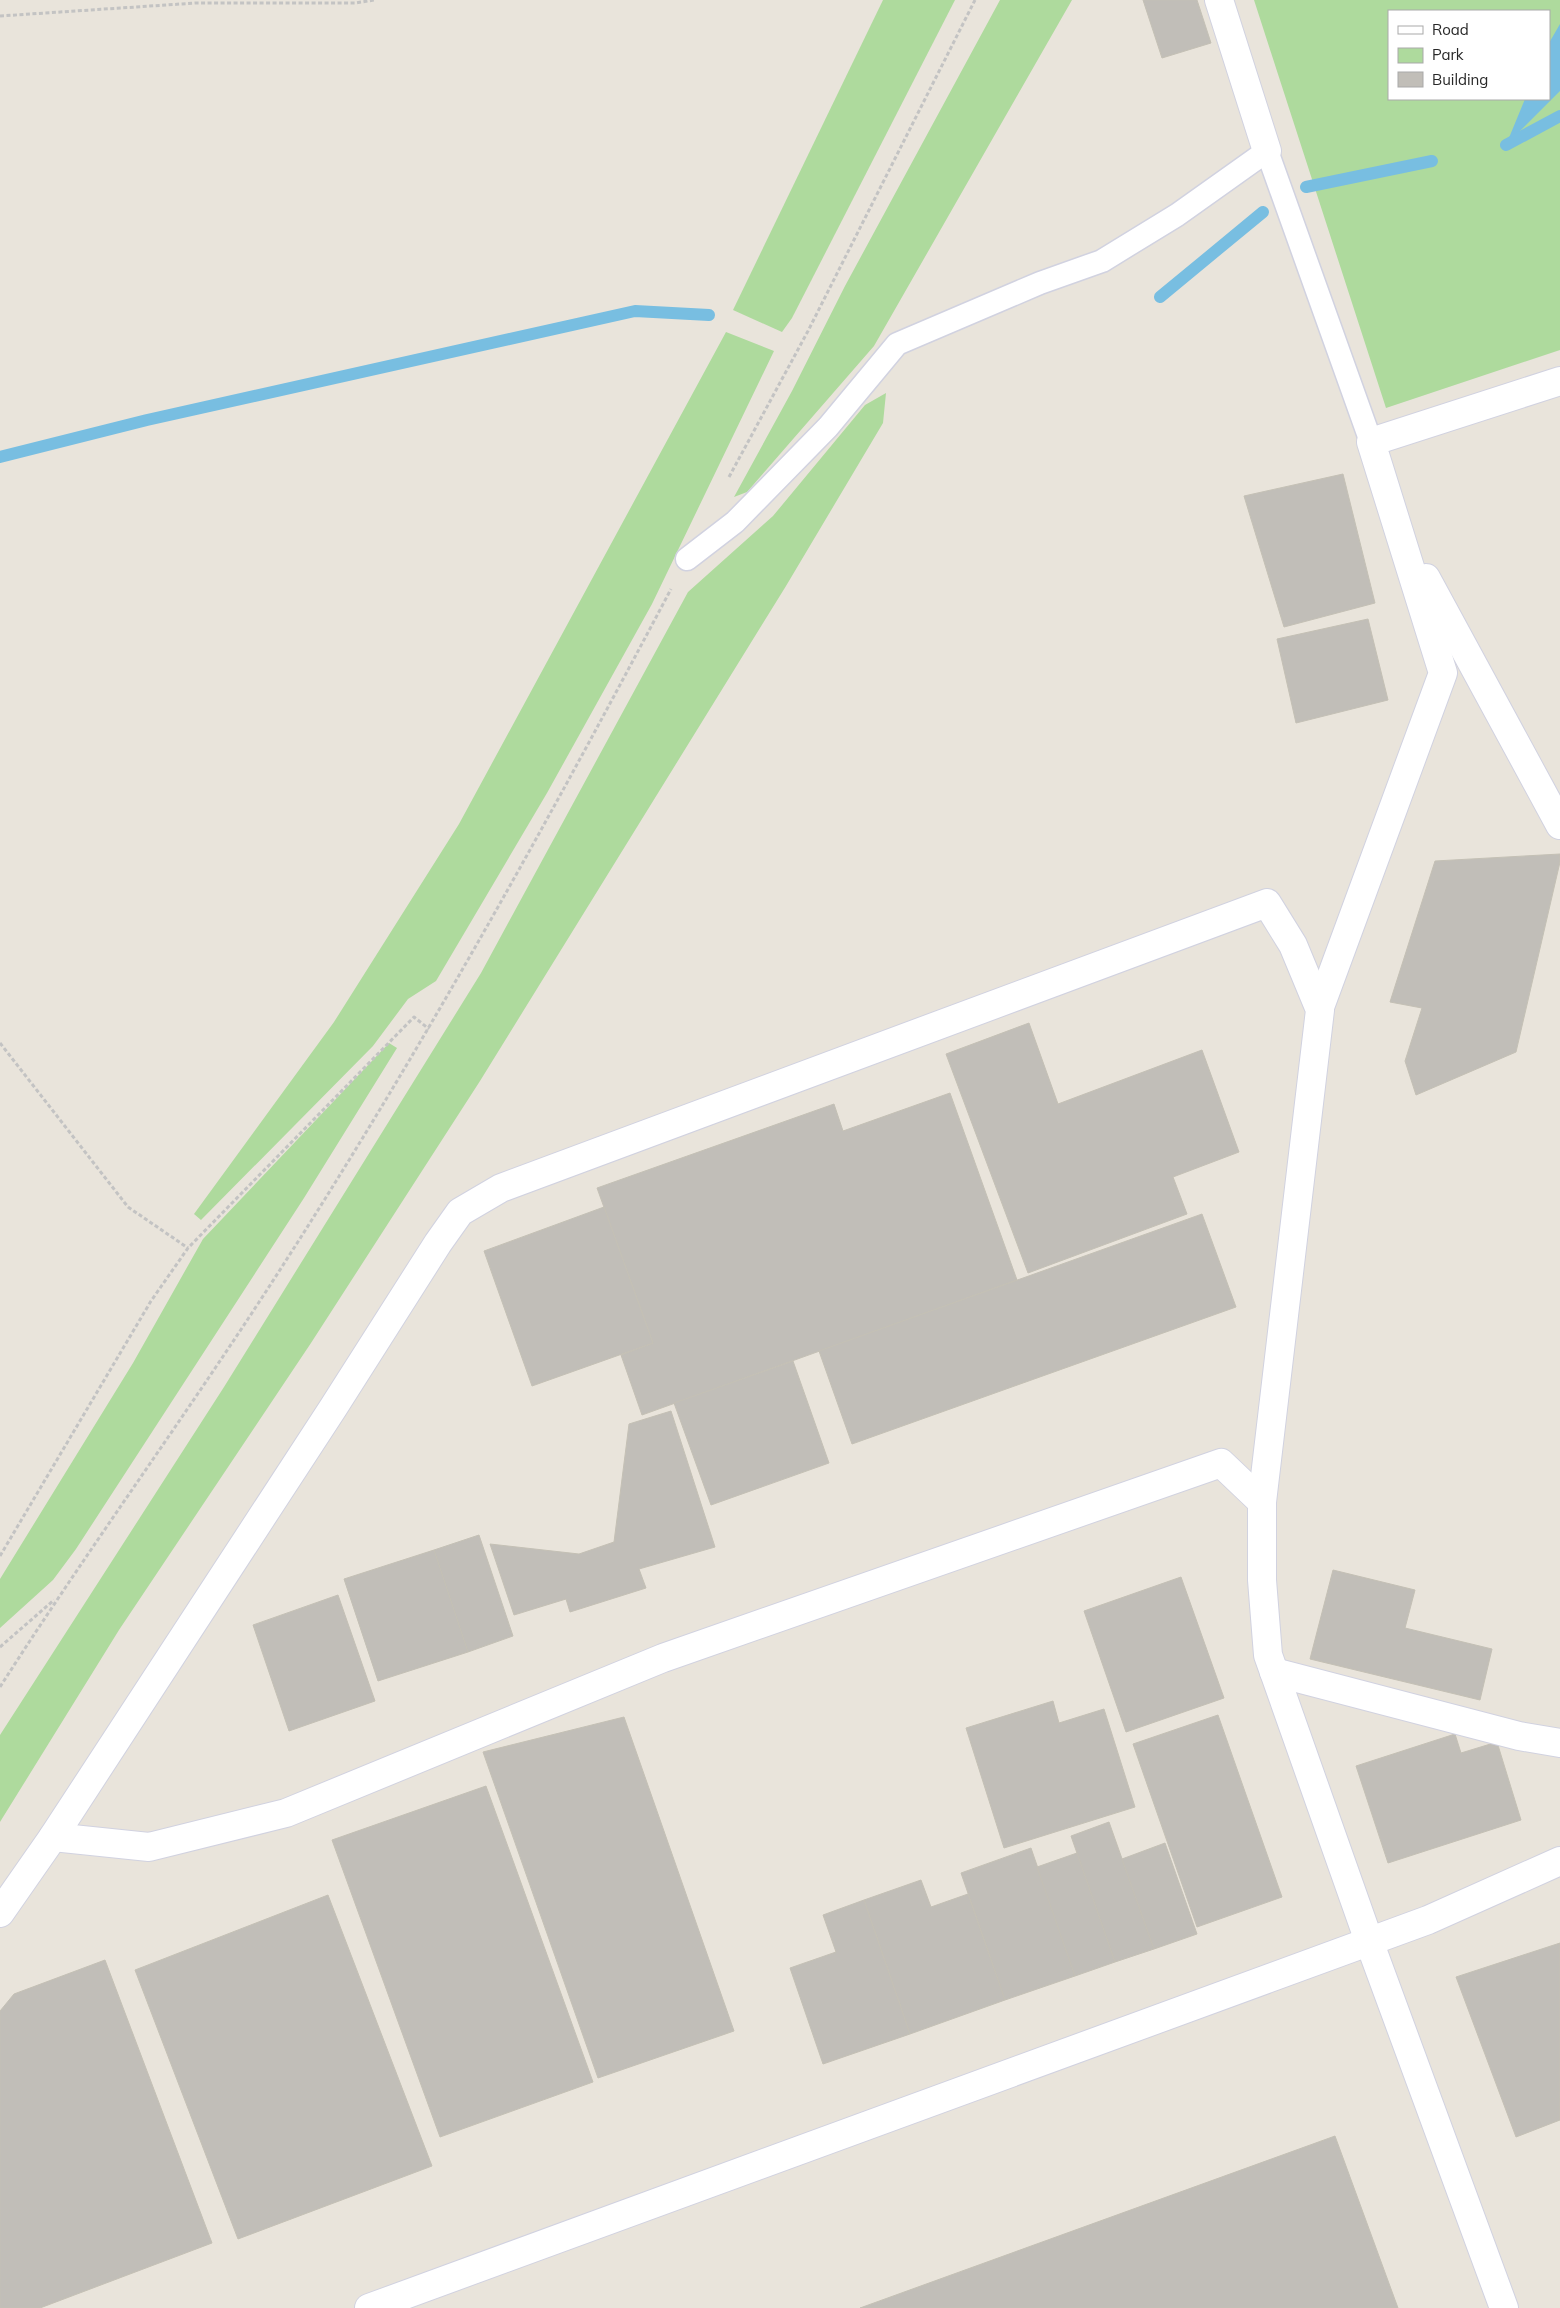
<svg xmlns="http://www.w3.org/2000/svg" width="1560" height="2308" font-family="Mulish,sans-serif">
	<rect width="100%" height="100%" fill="#e9e4db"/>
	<!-- green -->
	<g fill="#aeda9d" fill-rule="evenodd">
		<polygon points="883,0 955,0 792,318 782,332 733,310"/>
		<polygon points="1000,0 1072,0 874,346 747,492 734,497 792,391 845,286"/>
		<path d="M1254 0H1560V350L1386 408ZM1389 11H1549V99H1389Z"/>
		<polygon points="726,332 774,351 652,604 547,793 436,981 408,999 373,1046 201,1220 194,1214 334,1022 459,824"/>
		<polygon points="886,393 883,423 786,586 480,1081 311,1343 119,1630 0,1822 0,1735 224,1387 481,973 688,592 773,516 865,405"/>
		<polygon points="389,1043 397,1048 304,1198 76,1549 53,1580 0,1628 0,1579 133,1363 203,1239"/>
	</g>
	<!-- water -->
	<polygon fill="#78bee1" points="1560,24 1560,91 1506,145 1525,99 1549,99 1549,43"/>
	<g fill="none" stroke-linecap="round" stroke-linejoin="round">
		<!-- stream -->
		<g stroke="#78bee1" stroke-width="12">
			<polyline points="1506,145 1560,116"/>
			<polyline points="1306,187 1432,161"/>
			<polyline points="1160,297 1263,212"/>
			<polyline points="0,457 147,420 635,311 709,315"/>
		</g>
	</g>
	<!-- building -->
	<g fill="#c1beb8" stroke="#c4c0b5">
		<polygon points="1143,0 1197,0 1211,43 1162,58"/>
		<polygon points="1343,474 1375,603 1284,627 1244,496"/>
		<polygon points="1368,619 1388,700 1296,723 1277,639"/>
		<polygon points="1560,854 1560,862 1516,1052 1416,1095 1405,1061 1422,1008 1390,1002 1435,861"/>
		<polygon points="1029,1023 1058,1104 1202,1050 1239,1152 1173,1177 1187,1214 1028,1273 946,1054"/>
		<polygon points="950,1093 1017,1280 642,1415 621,1355 653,1343 597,1188 834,1104 843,1131"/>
		<polygon points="604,1207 653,1343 532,1386 484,1251"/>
		<polygon points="1202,1214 1236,1307 852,1444 819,1351"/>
		<polygon points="793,1361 829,1463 711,1505 674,1403"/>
		<polygon points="671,1411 715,1547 639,1569 646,1588 570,1612 566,1599 514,1615 490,1544 579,1554 614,1542 629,1424"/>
		<polygon points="479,1535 513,1636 468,1652 434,1550"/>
		<polygon points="434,1550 468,1652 378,1681 344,1579"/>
		<polygon points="1333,1570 1415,1590 1405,1628 1492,1649 1480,1700 1310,1659"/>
		<polygon points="1181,1577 1224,1698 1126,1732 1084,1611"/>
		<polygon points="338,1595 375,1701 289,1731 253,1625"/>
		<polygon points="1053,1701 1059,1723 1104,1709 1135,1807 1004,1848 966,1728"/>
		<polygon points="1218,1715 1282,1897 1197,1927 1133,1744"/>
		<polygon points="624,1717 734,2031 598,2078 483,1752"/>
		<polygon points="1455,1734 1461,1753 1497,1742 1521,1820 1388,1863 1356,1766"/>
		<polygon points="486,1786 593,2082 440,2137 332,1840"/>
		<polygon points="1109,1822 1154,1949 1115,1962 1071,1836"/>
		<polygon points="1165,1843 1197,1934 1154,1949 1122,1859"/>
		<polygon points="1031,1848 1075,1976 1005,2000 961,1873"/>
		<polygon points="1077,1853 1115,1962 1075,1976 1037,1867"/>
		<polygon points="921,1880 931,1907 968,1894 1005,2000 910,2034 864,1900"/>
		<polygon points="328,1895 432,2166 238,2239 135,1970"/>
		<polygon points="864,1900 910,2034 823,2064 790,1968 836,1952 823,1915"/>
		<polygon points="1560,1943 1560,2120 1516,2137 1456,1977"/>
		<polygon points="105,1960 212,2243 40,2308 0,2308 0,2011 14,1994"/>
		<polygon points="1335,2136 1398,2308 860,2308"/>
	</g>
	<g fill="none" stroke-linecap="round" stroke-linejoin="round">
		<!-- service casing -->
		<g stroke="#d1d2e0" stroke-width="25">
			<polyline id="service" points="687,559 735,522 828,427 897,344 1040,283 1102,261 1177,215 1267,151 1371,442"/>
		</g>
		<!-- minor casing -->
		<g stroke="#d1d2e0" stroke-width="30">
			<g id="minor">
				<polyline points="1219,0 1267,151"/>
				<polyline points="1426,578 1560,825"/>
				<polyline points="1320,1007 1443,673 1371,442 1560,381"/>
				<polyline points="1274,1672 1519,1736 1560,1743"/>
			</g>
		</g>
		<!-- tertiary casing -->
		<g stroke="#d1d2e0" stroke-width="30">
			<g id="tertiary">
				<polyline points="53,1837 149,1847 286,1813 663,1658 1221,1463 1262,1502"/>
				<polyline points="0,1913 53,1837 333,1408 438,1243 460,1212 501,1188 1267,903 1293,945 1320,1010 1262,1502 1262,1580 1268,1655 1369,1941 1504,2308"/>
				<polyline points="369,2308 1428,1920 1560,1861"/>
			</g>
		</g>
		<!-- path -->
		<g stroke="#c3c3c3" stroke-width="3" stroke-dasharray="4 2.5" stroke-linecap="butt">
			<polyline points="0,16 196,3 355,3 374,0"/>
			<polyline points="729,477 808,331 975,0"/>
			<polyline points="0,1043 128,1207 188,1248"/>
			<polyline points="0,1556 151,1301 188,1248 414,1017 429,1029"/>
			<polyline points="0,1647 54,1600"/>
			<path d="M0 1687C92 1543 193 1406 285 1262 425 1044 550 818 671 589"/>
		</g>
		<!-- service -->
		<use href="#service" stroke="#fff" stroke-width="22"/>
		<!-- minor -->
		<use href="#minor" stroke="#fff" stroke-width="28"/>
		<!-- tertiary -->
		<use href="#tertiary" stroke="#fff" stroke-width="28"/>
	</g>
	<!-- legend -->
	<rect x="1388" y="10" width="162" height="90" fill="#ffffff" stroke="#a9a9a9"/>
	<rect x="1398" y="26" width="25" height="8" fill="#ffffff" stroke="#a9a9a9"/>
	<text x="1432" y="35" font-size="15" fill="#282828">Road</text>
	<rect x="1398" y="48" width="25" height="15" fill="#aeda9d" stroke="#a9a9a9"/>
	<text x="1432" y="60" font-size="15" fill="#282828">Park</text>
	<rect x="1398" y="72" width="25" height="15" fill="#c1beb8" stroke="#a9a9a9"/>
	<text x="1432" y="85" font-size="15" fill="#282828">Building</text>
</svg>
